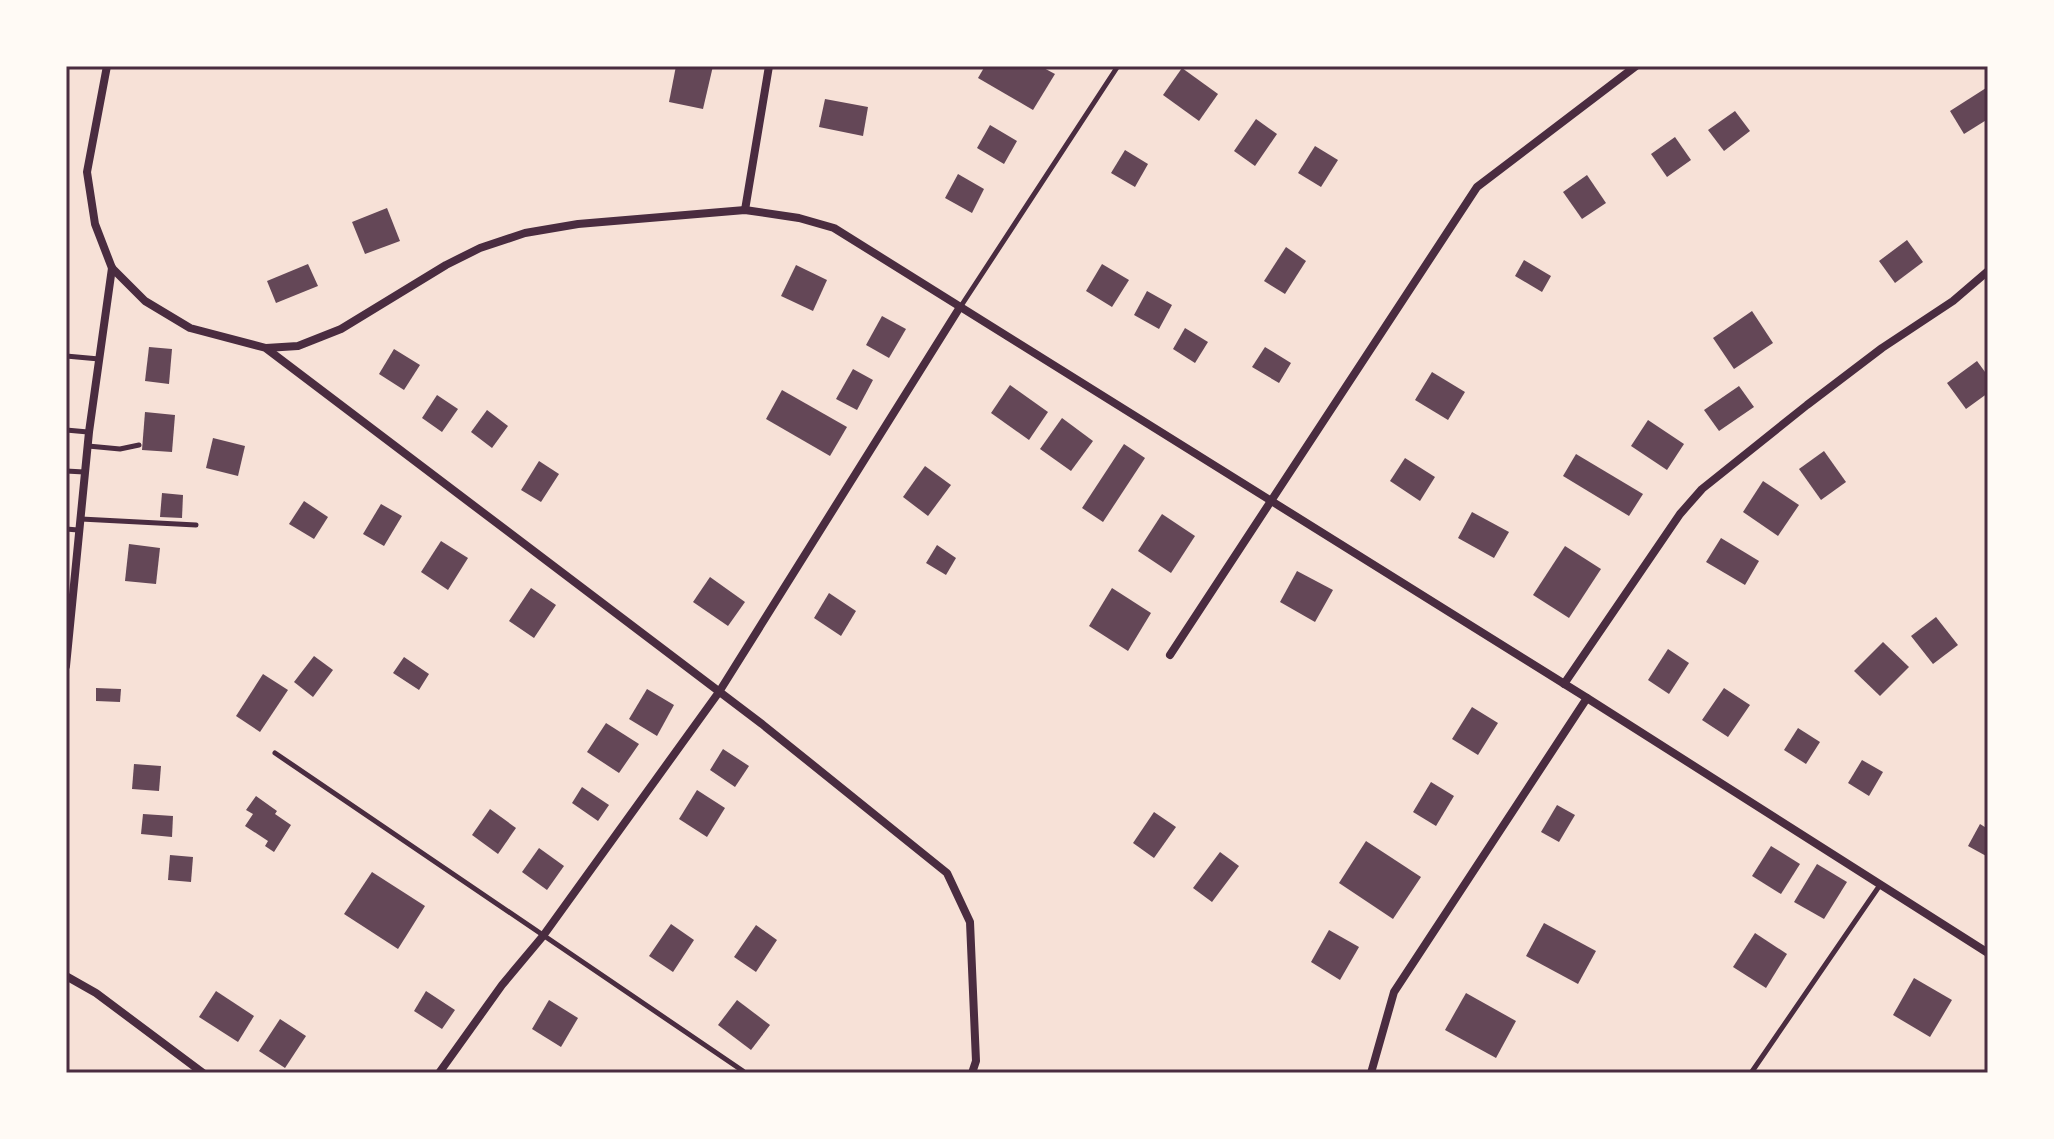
<svg xmlns="http://www.w3.org/2000/svg" width="2054" height="1139" font-family="'Fira Sans',sans-serif">
	<rect width="100%" height="100%" fill="#f7e1d7"/>
	<!-- building -->
	<g fill="#644757">
		<polygon points="676,66 713,66 703,109 669,102"/>
		<polygon points="985,66 1040,66 1055,74 1033,110 978,78"/>
		<polygon points="1182,68 1218,94 1199,121 1163,95"/>
		<polygon points="1986,88 1988,119 1964,134 1950,111"/>
		<polygon points="825,99 868,107 863,136 819,127"/>
		<polygon points="1735,111 1750,131 1724,151 1708,130"/>
		<polygon points="1256,119 1277,134 1255,166 1234,151"/>
		<polygon points="990,125 1017,141 1004,164 977,148"/>
		<polygon points="1675,137 1691,160 1667,177 1651,154"/>
		<polygon points="1315,146 1338,160 1321,187 1298,173"/>
		<polygon points="1125,150 1148,164 1135,187 1111,173"/>
		<polygon points="958,174 984,189 972,213 945,198"/>
		<polygon points="1587,175 1606,203 1582,219 1563,192"/>
		<polygon points="387,208 400,241 365,254 352,222"/>
		<polygon points="1907,240 1923,262 1895,283 1879,261"/>
		<polygon points="1286,247 1306,261 1285,294 1264,281"/>
		<polygon points="1524,260 1551,276 1542,292 1515,276"/>
		<polygon points="308,264 318,286 276,303 267,281"/>
		<polygon points="1102,264 1129,280 1112,307 1086,291"/>
		<polygon points="796,265 827,280 813,311 781,296"/>
		<polygon points="1147,291 1172,305 1159,329 1134,315"/>
		<polygon points="1752,311 1773,343 1734,369 1713,338"/>
		<polygon points="882,316 906,329 889,358 866,345"/>
		<polygon points="1185,328 1208,342 1195,363 1173,349"/>
		<polygon points="149,347 172,349 169,384 145,381"/>
		<polygon points="1265,347 1291,363 1279,383 1252,367"/>
		<polygon points="394,349 420,365 404,390 379,374"/>
		<polygon points="1977,361 1988,376 1988,393 1966,409 1947,383"/>
		<polygon points="853,369 873,380 857,410 836,399"/>
		<polygon points="1432,372 1465,392 1448,420 1415,400"/>
		<polygon points="1010,385 1048,412 1029,440 991,413"/>
		<polygon points="1739,386 1754,407 1719,431 1704,410"/>
		<polygon points="782,390 847,427 830,456 766,419"/>
		<polygon points="437,395 458,409 442,432 422,418"/>
		<polygon points="487,410 508,426 492,448 471,432"/>
		<polygon points="145,412 175,415 172,452 142,450"/>
		<polygon points="1062,418 1093,441 1071,471 1040,449"/>
		<polygon points="1648,420 1684,444 1667,470 1631,446"/>
		<polygon points="213,438 245,446 238,476 206,468"/>
		<polygon points="1124,444 1145,458 1103,522 1082,508"/>
		<polygon points="1824,451 1846,482 1821,500 1799,469"/>
		<polygon points="1576,454 1643,494 1629,516 1563,476"/>
		<polygon points="1405,458 1435,477 1420,501 1390,481"/>
		<polygon points="539,461 559,474 541,502 521,490"/>
		<polygon points="925,466 951,485 928,516 903,497"/>
		<polygon points="1763,481 1799,505 1778,536 1743,512"/>
		<polygon points="162,493 183,495 182,518 160,517"/>
		<polygon points="304,501 328,517 314,539 289,524"/>
		<polygon points="381,504 402,516 384,546 363,534"/>
		<polygon points="1472,512 1509,532 1494,558 1458,538"/>
		<polygon points="1162,514 1195,536 1171,573 1138,551"/>
		<polygon points="1721,538 1759,561 1745,585 1706,562"/>
		<polygon points="441,541 468,558 448,590 421,572"/>
		<polygon points="129,544 160,548 156,584 125,581"/>
		<polygon points="937,545 956,558 946,575 926,563"/>
		<polygon points="1565,546 1601,569 1569,618 1533,595"/>
		<polygon points="1297,571 1333,590 1315,622 1280,602"/>
		<polygon points="710,577 745,602 728,626 693,602"/>
		<polygon points="531,588 556,605 534,638 509,621"/>
		<polygon points="1112,588 1151,613 1128,651 1089,626"/>
		<polygon points="829,593 856,611 841,636 814,618"/>
		<polygon points="1936,617 1958,645 1933,664 1911,636"/>
		<polygon points="1883,642 1909,667 1880,696 1854,671"/>
		<polygon points="1668,649 1689,663 1669,694 1648,680"/>
		<polygon points="314,656 333,670 313,697 294,682"/>
		<polygon points="404,657 429,674 419,690 393,673"/>
		<polygon points="263,674 288,690 260,732 236,716"/>
		<polygon points="96,688 121,689 120,702 96,701"/>
		<polygon points="1724,688 1750,705 1728,737 1702,720"/>
		<polygon points="647,689 674,705 657,736 629,719"/>
		<polygon points="1472,707 1498,723 1478,755 1452,739"/>
		<polygon points="606,723 639,744 619,773 587,752"/>
		<polygon points="1798,728 1820,742 1806,764 1784,750"/>
		<polygon points="723,749 749,766 735,787 710,770"/>
		<polygon points="1862,760 1883,772 1869,796 1848,783"/>
		<polygon points="134,764 161,766 159,791 132,789"/>
		<polygon points="1431,782 1454,796 1436,826 1413,812"/>
		<polygon points="582,787 609,805 598,821 572,803"/>
		<polygon points="697,790 725,808 707,837 679,819"/>
		<polygon points="256,796 277,811 275,814 291,825 274,852 265,846 268,841 245,826 253,814 246,810"/>
		<polygon points="1557,805 1575,815 1559,842 1541,832"/>
		<polygon points="490,809 516,828 498,854 472,835"/>
		<polygon points="1154,812 1176,827 1154,858 1133,843"/>
		<polygon points="143,814 173,816 172,837 141,834"/>
		<polygon points="1980,824 1988,829 1988,857 1968,846"/>
		<polygon points="1366,841 1421,877 1393,919 1339,883"/>
		<polygon points="1771,846 1800,864 1781,894 1752,876"/>
		<polygon points="539,848 564,866 547,890 522,872"/>
		<polygon points="1220,852 1239,866 1212,902 1193,888"/>
		<polygon points="170,855 193,857 191,882 168,880"/>
		<polygon points="1817,864 1847,882 1824,919 1794,902"/>
		<polygon points="372,872 425,906 398,949 344,914"/>
		<polygon points="1544,923 1596,951 1578,984 1526,956"/>
		<polygon points="671,924 694,940 673,972 649,956"/>
		<polygon points="756,925 777,940 756,972 734,957"/>
		<polygon points="1329,930 1359,947 1340,980 1311,962"/>
		<polygon points="1755,933 1787,954 1766,988 1733,967"/>
		<polygon points="1914,978 1952,1000 1930,1037 1893,1015"/>
		<polygon points="216,991 254,1016 238,1042 199,1017"/>
		<polygon points="426,991 455,1010 442,1029 414,1011"/>
		<polygon points="1466,993 1516,1021 1496,1058 1445,1030"/>
		<polygon points="549,1000 578,1018 561,1047 532,1029"/>
		<polygon points="737,1000 770,1025 751,1050 718,1025"/>
		<polygon points="280,1019 306,1036 285,1068 259,1051"/>
	</g>
	<g fill="none" stroke-linecap="round" stroke-linejoin="round">
		<!-- service -->
		<g stroke="#4a2c40" stroke-width="5">
			<polyline points="961,306 1118,66"/>
			<polyline points="66,356 99,359"/>
			<polyline points="66,430 88,432"/>
			<polyline points="88,446 120,449 139,445"/>
			<polyline points="66,471 84,472"/>
			<polyline points="81,519 196,525"/>
			<polyline points="66,529 78,530"/>
			<polyline points="275,753 743,1071"/>
			<polyline points="1751,1073 1880,885"/>
		</g>
		<!-- minor -->
		<g stroke="#4a2c40" stroke-width="8">
			<polyline points="107,66 87,172 95,224 112,268 145,301 190,328 266,348 298,346 341,329 446,265 480,248 525,233 578,224 745,210 799,218 834,228 1587,698 1988,953"/>
			<polyline points="745,210 769,66"/>
			<polyline points="267,349 762,724 947,873 970,922 976,1061 972,1073"/>
			<polyline points="1170,655 1477,187 1636,66"/>
			<polyline points="66,666 89,432 112,268"/>
			<polyline points="1564,684 1680,514 1702,489 1807,405 1882,348 1953,301 1988,271"/>
			<polyline points="66,976 96,993 203,1073"/>
			<polyline points="439,1073 502,985 543,936 719,692 960,307"/>
			<polyline points="1371,1073 1394,992 1587,698"/>
		</g>
	</g>
	<!-- border -->
	<rect width="2054" height="1139" fill="none" stroke="#fffaf5" stroke-width="136"/>
	<rect x="68" y="68" width="1918" height="1003" fill="none" stroke="#4a2c40" stroke-width="3"/>
</svg>
